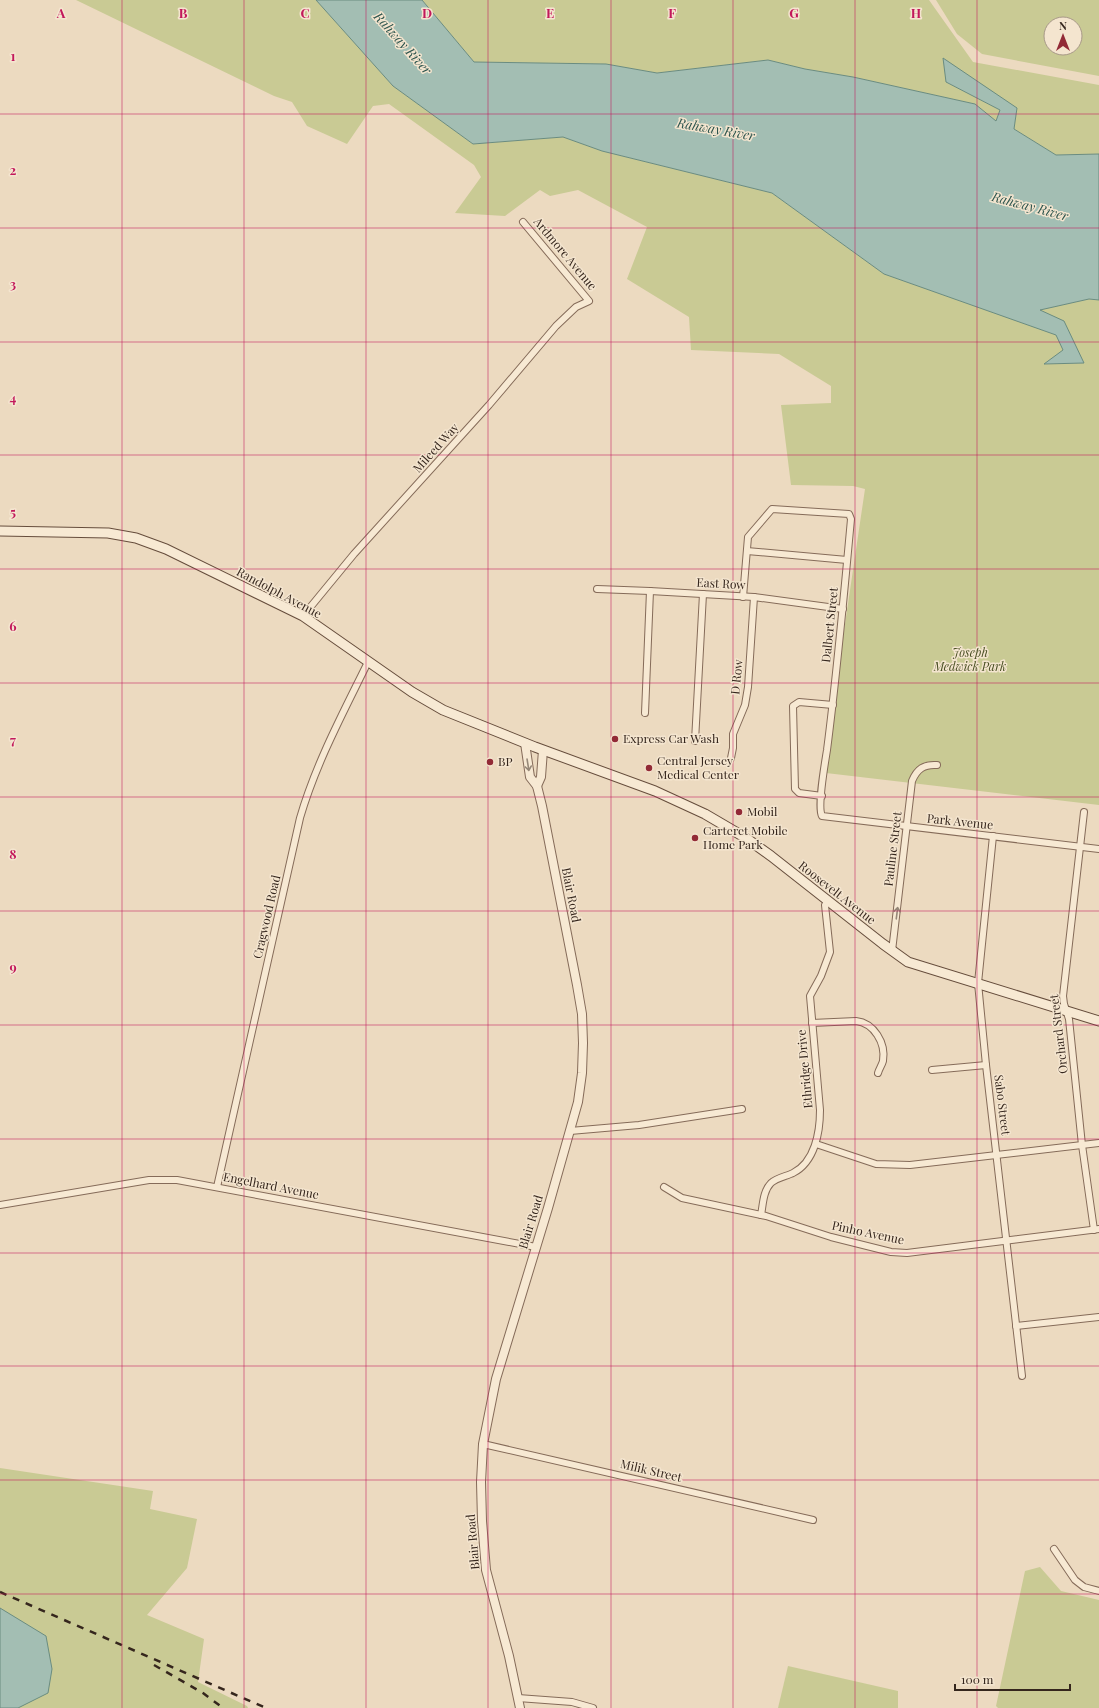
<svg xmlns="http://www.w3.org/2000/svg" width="1099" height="1708" font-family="'Playfair Display',serif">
	<rect width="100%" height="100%" fill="#ecdac0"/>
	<!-- green -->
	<g fill="#c9ca94" fill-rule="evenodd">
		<polygon points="76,0 316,0 393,86 473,144 563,137 602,151 772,193 884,274 1057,335 1064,350 1045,364 1083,363 1039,310 1089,299 1099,300 1099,805 826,773 833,705 865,489 853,486 791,485 781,405 831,403 831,386 779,354 691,350 689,317 627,279 647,227 578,190 550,196 540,190 505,216 455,213 481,177 474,165 389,104 373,106 347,144 307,126 292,102 274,96"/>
		<polygon points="422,0 929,0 973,62 1099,85 1099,154 1056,155 1014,129 1017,108 946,82 1000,110 996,121 975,104 853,77 805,69 768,60 657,73 606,64 474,62"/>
		<path d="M936 0H1099V76L982 54 957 34ZM1051 24H1075V48H1051Z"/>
		<polygon points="0,1468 153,1491 150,1509 197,1519 187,1568 147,1615 204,1639 198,1682 247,1706 248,1708 0,1708"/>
		<polygon points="1040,1567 1061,1591 1099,1600 1099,1708 998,1708 996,1706 1025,1571"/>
		<polygon points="788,1666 898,1691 898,1708 778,1708"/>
	</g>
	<!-- water -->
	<g fill="#a3beb3" stroke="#6a8c80">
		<polygon points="316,0 422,0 474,62 606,64 657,73 768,60 805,69 853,77 975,104 996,121 1000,110 946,82 943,58 1017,108 1014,129 1056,155 1099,154 1099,300 1089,299 1040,310 1064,321 1084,363 1044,364 1063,350 1056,335 884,274 772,193 602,151 563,137 473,144 393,86"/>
		<polygon points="0,1608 46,1636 52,1669 48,1693 18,1708 0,1708"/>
	</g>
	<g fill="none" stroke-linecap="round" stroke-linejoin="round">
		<!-- minor casing -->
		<g stroke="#856b59" stroke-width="8">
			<g id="minor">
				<polyline points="747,551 847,560"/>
				<polyline points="597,589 650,591 754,597 843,609"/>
				<path d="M743 597 748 537 772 509 849 514 851 519C844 596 837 673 827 750 825 763 817 807 822 816L1099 849"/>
				<polyline points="303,616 354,554 489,405 556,326 576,307 589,301 523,222"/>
				<polyline points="645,713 650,591"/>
				<polyline points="695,741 703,594"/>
				<polyline points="731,758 733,748 733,734 745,705 748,687 754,597"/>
				<polyline points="822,796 799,793 795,789 793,706 799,702 833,705"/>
				<polyline points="1084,812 1063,996 1064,1004 1069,1019 1082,1145 1094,1230"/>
				<polyline points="993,836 978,983 986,1065 1022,1376"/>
				<path d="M892 951 912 781C917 769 924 764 937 765"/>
				<path d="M812 1023 856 1021C874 1023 886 1043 883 1061 882 1065 879 1069 878 1073"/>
				<polyline points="932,1070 986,1065"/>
				<polyline points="570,1131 639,1125 742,1109"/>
				<polyline points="816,1144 876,1164 910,1165 1099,1143"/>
				<path d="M217 1187 300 818C316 763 343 713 368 662"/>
				<polyline points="664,1187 682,1198 766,1216 831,1237 891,1252 907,1253 1099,1229"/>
				<polyline points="0,1205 149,1180 177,1180 536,1247"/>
				<path d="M761 1215C763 1205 763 1191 771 1183 776 1178 787 1176 793 1173 815 1162 820 1132 820 1110L810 996 821 976 830 952 825 905 828 900"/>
				<polyline points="1016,1326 1099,1317"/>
				<polyline points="483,1444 813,1520"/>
				<polyline points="1054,1549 1075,1580 1084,1587 1099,1591"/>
				<polyline points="518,1698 572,1702 593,1708"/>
			</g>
		</g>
		<!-- tertiary casing -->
		<g stroke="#856b59" stroke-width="10">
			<g id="tertiary">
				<polyline points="537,786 541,777 543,750"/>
				<polyline points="520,1708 509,1656 486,1570 482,1521 481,1482 483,1444 496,1379 548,1208 578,1102 582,1073 583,1043 582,1014 577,985 542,806 537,786 530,777 525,743"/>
			</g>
		</g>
		<!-- secondary casing -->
		<g stroke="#664d3c" stroke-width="11">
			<polyline id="secondary" points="0,531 108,533 136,538 166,549 303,616 412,692 443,710 535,747 655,791 705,814 746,838 771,856 883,944 908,962 1099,1021"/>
		</g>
		<!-- minor -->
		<use href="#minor" stroke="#f7e9d3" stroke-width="6"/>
		<!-- tertiary -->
		<use href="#tertiary" stroke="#f7e9d3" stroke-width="8"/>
		<!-- secondary -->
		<use href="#secondary" stroke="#f7e9d3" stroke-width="9"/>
		<!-- rail -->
		<g stroke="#35261d" stroke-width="2.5" stroke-dasharray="7 7" stroke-linecap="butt">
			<polyline points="0,1592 266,1708"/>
			<polyline points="154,1665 203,1693 223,1708"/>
		</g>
	</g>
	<!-- one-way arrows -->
	<defs><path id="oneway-shaft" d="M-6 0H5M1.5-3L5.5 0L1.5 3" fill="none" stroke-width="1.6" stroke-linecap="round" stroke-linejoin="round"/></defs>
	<g stroke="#968878">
		<use href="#oneway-shaft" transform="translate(528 765) rotate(81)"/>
		<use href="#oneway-shaft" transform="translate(897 913) rotate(-83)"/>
	</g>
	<!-- grid -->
	<path fill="none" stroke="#c2185b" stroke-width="1" stroke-opacity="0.55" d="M122 0V1708M244 0V1708M366 0V1708M488 0V1708M611 0V1708M733 0V1708M855 0V1708M977 0V1708M0 114H1099M0 228H1099M0 342H1099M0 455H1099M0 569H1099M0 683H1099M0 797H1099M0 911H1099M0 1025H1099M0 1139H1099M0 1253H1099M0 1366H1099M0 1480H1099M0 1594H1099"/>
	<!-- markers -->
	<g fill="#922a36" stroke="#f4e5cf" stroke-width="1.5">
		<circle cx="615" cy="739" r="4"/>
		<circle cx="490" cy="762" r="4"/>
		<circle cx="649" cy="768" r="4"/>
		<circle cx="739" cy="812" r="4"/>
		<circle cx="695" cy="838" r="4"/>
	</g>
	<g text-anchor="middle" stroke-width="3" stroke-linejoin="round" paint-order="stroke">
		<!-- street labels -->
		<g font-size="12" fill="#35261d" stroke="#f4e5cf">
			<text transform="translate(565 254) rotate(50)" y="4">Ardmore Avenue</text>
			<text transform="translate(436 448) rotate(-48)" y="4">Mileed Way</text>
			<text transform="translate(721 584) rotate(3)" y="4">East Row</text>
			<text transform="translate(279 593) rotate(28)" y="4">Randolph Avenue</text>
			<text transform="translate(830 625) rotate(-84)" y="4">Dalbert Street</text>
			<text transform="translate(737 677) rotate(-84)" y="4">D Row</text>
			<text transform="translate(960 822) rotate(6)" y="4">Park Avenue</text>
			<text transform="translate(893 849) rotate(-83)" y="4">Pauline Street</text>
			<text transform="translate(837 893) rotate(38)" y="4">Roosevelt Avenue</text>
			<text transform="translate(571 895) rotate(79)" y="4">Blair Road</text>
			<text transform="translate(267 917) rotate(-77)" y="4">Cragwood Road</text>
			<text transform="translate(1059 1034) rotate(-97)" y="4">Orchard Street</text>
			<text transform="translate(805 1069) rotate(-95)" y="4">Ethridge Drive</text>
			<text transform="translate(1002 1105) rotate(83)" y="4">Sabo Street</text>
			<text transform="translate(271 1186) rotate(11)" y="4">Engelhard Avenue</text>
			<text transform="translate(531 1222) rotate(-73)" y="4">Blair Road</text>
			<text transform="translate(868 1233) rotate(12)" y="4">Pinho Avenue</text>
			<text transform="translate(651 1471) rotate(13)" y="4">Milik Street</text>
			<text transform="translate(473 1542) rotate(-95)" y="4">Blair Road</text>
		</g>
		<!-- park labels -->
		<g font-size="12" font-style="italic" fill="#4a5024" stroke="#f4e5cf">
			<text x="970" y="657">Joseph<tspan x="970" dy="14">Medwick Park</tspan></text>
		</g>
		<!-- poi labels -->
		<g font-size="12" fill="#35261d" stroke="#f4e5cf" text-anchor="start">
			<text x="623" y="743">Express Car Wash</text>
			<text x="657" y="765">Central Jersey<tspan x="657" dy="14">Medical Center</tspan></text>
			<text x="498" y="766">BP</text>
			<text x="747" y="816">Mobil</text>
			<text x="703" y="835">Carteret Mobile<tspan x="703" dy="14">Home Park</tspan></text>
		</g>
		<!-- water labels -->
		<g font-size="13" font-style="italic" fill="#2c544d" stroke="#f4e5cf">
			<text transform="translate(403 43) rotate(48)" y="5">Rahway River</text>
			<text transform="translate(716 129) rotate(10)" y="5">Rahway River</text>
			<text transform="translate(1030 206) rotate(15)" y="5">Rahway River</text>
		</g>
	</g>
	<g font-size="13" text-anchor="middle" font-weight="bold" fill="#c2185b" stroke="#f4e5cf" stroke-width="3" stroke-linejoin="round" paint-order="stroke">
		<text x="61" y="18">A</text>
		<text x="183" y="18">B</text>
		<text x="305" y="18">C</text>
		<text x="427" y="18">D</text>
		<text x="550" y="18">E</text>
		<text x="672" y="18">F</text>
		<text x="794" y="18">G</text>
		<text x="916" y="18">H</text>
		<text x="13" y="61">1</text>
		<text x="13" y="175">2</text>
		<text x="13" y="289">3</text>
		<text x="13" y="403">4</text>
		<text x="13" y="517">5</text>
		<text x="13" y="631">6</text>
		<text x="13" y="745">7</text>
		<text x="13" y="859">8</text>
		<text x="13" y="972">9</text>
	</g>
	<!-- north arrow -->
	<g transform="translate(1063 36)"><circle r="19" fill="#f4e5cf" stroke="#a89988"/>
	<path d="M0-3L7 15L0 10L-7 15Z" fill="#922a36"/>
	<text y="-6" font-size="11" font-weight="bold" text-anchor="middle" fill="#35261d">N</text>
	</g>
	<!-- scale -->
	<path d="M955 1684v6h115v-6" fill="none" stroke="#35261d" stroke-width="2"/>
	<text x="961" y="1684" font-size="12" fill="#35261d" stroke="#f4e5cf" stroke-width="3" paint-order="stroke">100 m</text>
</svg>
